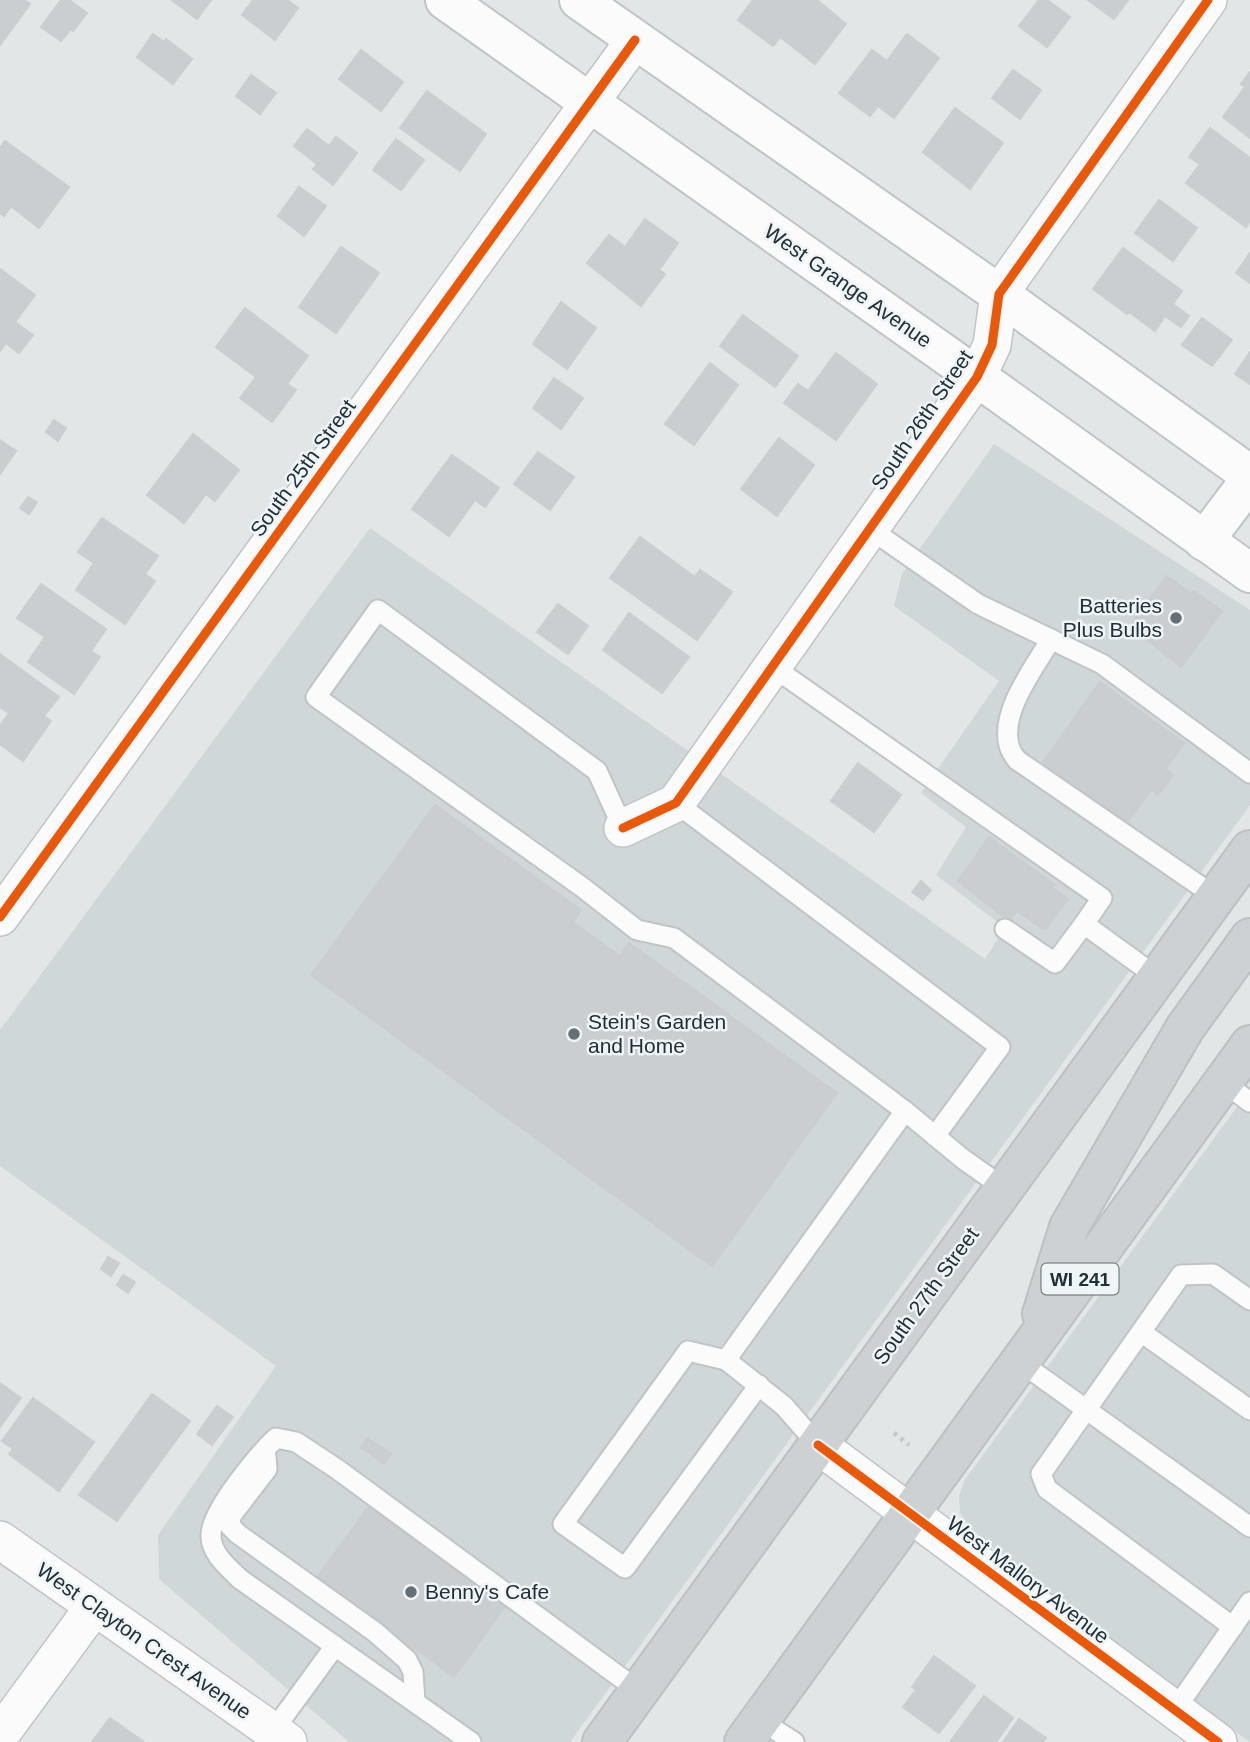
<svg xmlns="http://www.w3.org/2000/svg" width="1250" height="1742" font-family="Helvetica,sans-serif">
	<rect width="100%" height="100%" fill="#e2e6e7"/>
	<!-- built -->
	<g fill="#cfd7d8">
		<polygon points="994,444 1250,610 1250,805 570,1742 349,1742 159,1579 158,1535 276,1366 0,1166 0,1030 370,528 985,959 1005,928 936,875 966,827 921,793 999,681 894,606 902,574"/>
		<polygon points="1250,1089 1250,1742 1091,1630 970,1528 960,1513 959,1497 964,1481"/>
	</g>
	<!-- building -->
	<g fill="#caced0" stroke="#caced0" stroke-width="2">
		<polygon points="0,0 24,0 30,4 0,45"/>
		<polygon points="61,0 69,0 87,13 73,31 71,29 61,41 41,27"/>
		<polygon points="172,0 211,0 197,19"/>
		<polygon points="253,0 287,0 298,8 275,40 242,15"/>
		<polygon points="753,0 817,0 846,24 815,64 780,37 773,46 738,20"/>
		<polygon points="1039,0 1047,0 1070,17 1047,47 1019,26"/>
		<polygon points="1088,0 1128,0 1114,19"/>
		<polygon points="153,34 164,42 166,39 192,59 173,84 137,57"/>
		<polygon points="907,34 939,58 894,118 878,106 870,116 839,93 872,50 887,61"/>
		<polygon points="361,50 403,82 381,111 339,79"/>
		<polygon points="1013,70 1041,90 1020,119 992,98"/>
		<polygon points="1250,72 1250,138 1223,117 1245,87 1241,84"/>
		<polygon points="251,75 276,93 260,114 236,96"/>
		<polygon points="427,91 486,134 460,171 400,128"/>
		<polygon points="955,108 1003,143 970,189 923,152"/>
		<polygon points="1210,128 1250,158 1250,221 1246,227 1186,183 1200,164 1189,157"/>
		<polygon points="307,129 329,146 336,137 357,153 333,185 313,169 317,164 294,146"/>
		<polygon points="396,139 424,160 401,190 373,170"/>
		<polygon points="5,141 69,187 39,228 11,206 4,216 0,213 0,148"/>
		<polygon points="299,187 326,206 304,236 278,216"/>
		<polygon points="1159,200 1197,228 1173,261 1135,233"/>
		<polygon points="645,219 678,243 659,270 665,274 641,306 587,263 609,235 625,247"/>
		<polygon points="341,247 379,273 336,333 299,307"/>
		<polygon points="1123,248 1182,291 1173,304 1189,316 1181,327 1165,316 1155,331 1129,312 1127,314 1093,289"/>
		<polygon points="1250,253 1250,283 1236,273"/>
		<polygon points="0,269 35,295 15,322 33,335 19,353 6,343 0,351"/>
		<polygon points="561,302 596,328 567,369 533,344"/>
		<polygon points="245,308 308,356 287,384 296,390 272,422 240,398 256,377 216,347"/>
		<polygon points="743,315 798,356 775,387 720,346"/>
		<polygon points="1202,318 1232,340 1212,366 1182,345"/>
		<polygon points="1250,352 1250,384 1235,374"/>
		<polygon points="836,353 877,384 836,440 784,403 798,384 808,391"/>
		<polygon points="710,363 738,385 694,445 665,424"/>
		<polygon points="554,378 583,398 561,429 533,408"/>
		<polygon points="54,420 66,428 58,441 46,432"/>
		<polygon points="193,434 239,470 215,501 206,494 184,523 147,495"/>
		<polygon points="779,438 814,465 777,516 741,489"/>
		<polygon points="0,440 16,451 0,474"/>
		<polygon points="538,452 574,477 550,510 514,484"/>
		<polygon points="452,455 499,488 485,507 475,500 449,536 412,509"/>
		<polygon points="28,497 37,502 29,514 20,508"/>
		<polygon points="102,518 158,556 145,574 155,581 125,624 76,590 94,563 78,552"/>
		<polygon points="640,537 695,577 700,570 732,592 697,640 610,578"/>
		<polygon points="1167,576 1192,594 1194,591 1222,611 1181,667 1130,626"/>
		<polygon points="41,584 106,629 91,651 100,657 74,694 28,662 45,637 17,618"/>
		<polygon points="558,604 588,626 568,654 537,632"/>
		<polygon points="629,613 689,657 662,693 603,650"/>
		<polygon points="0,654 59,697 44,716 51,721 23,761 0,744 0,726 9,713 0,707"/>
		<polygon points="1100,682 1184,743 1165,769 1173,775 1158,795 1152,789 1127,823 1043,762"/>
		<polygon points="858,763 901,795 874,832 831,801"/>
		<polygon points="435,805 581,910 573,922 620,956 629,943 837,1093 712,1266 311,975"/>
		<polygon points="989,837 1055,885 1052,888 1068,899 1045,930 1017,911 1009,921 958,881"/>
		<polygon points="921,881 931,890 923,900 912,892"/>
		<polygon points="108,1257 119,1263 111,1276 101,1269"/>
		<polygon points="123,1275 135,1282 128,1293 117,1285"/>
		<polygon points="0,1383 21,1398 0,1427"/>
		<polygon points="152,1394 190,1421 117,1521 79,1495"/>
		<polygon points="33,1398 94,1442 59,1491 9,1454 13,1449 2,1441"/>
		<polygon points="217,1406 233,1417 212,1445 197,1434"/>
		<polygon points="367,1438 391,1454 384,1464 361,1447"/>
		<polygon points="369,1506 506,1605 454,1677 415,1648 409,1656 383,1637 388,1630 316,1579"/>
		<polygon points="934,1656 975,1686 939,1733 903,1707 916,1690 912,1687"/>
		<polygon points="984,1696 1013,1718 996,1742 950,1742"/>
		<polygon points="110,1718 144,1742 92,1742"/>
		<polygon points="1019,1719 1046,1738 1043,1742 1003,1742"/>
	</g>
	<g fill="none" stroke-linecap="round" stroke-linejoin="round">
		<!-- lane casing -->
		<g stroke="#c1c4c6" stroke-width="23">
			<g id="lane">
				<polyline points="870,529 978,604 1102,664 1250,773"/>
				<path d="M1051 639C1035 667 1000 711 1009 745 1010 750 1014 756 1017 760L1216 897"/>
				<polyline points="773,667 1102,898 1084,924 1157,977"/>
				<polyline points="676,803 1000,1047 935,1136"/>
				<polyline points="623,828 597,771 378,610 316,697 582,887 637,930 674,938 905,1111 963,1159 1004,1188"/>
				<polyline points="1005,929 1055,963 1084,924"/>
				<polyline points="1223,1082 1250,1102"/>
				<polyline points="1141,1332 1250,1410"/>
				<polyline points="726,1360 905,1111"/>
				<polyline points="1020,1362 1250,1527"/>
				<polyline points="759,1385 625,1568 563,1524 688,1351 726,1360 784,1406 818,1445"/>
				<polyline points="266,1456 267,1469 231,1516 230,1526 238,1534 375,1632 407,1660 413,1672 415,1702"/>
				<polyline points="1233,1627 1047,1489 1041,1474 1181,1275 1213,1274 1250,1300"/>
				<polyline points="1174,1711 1250,1602"/>
				<polyline points="760,1720 794,1742"/>
				<polyline points="273,1731 335,1646"/>
				<path d="M471 1742 240 1579C229 1568 210 1553 211 1535 211 1511 258 1455 276 1438L296 1442 337 1469 639 1691"/>
			</g>
		</g>
		<!-- street casing -->
		<g stroke="#c1c4c6" stroke-width="40">
			<g id="street">
				<polyline points="623,828 676,803 977,377 992,345 999,294 1208,0"/>
				<polyline points="0,917 635,40"/>
				<polyline points="818,1445 1218,1742"/>
				<polyline points="0,1540 288,1742"/>
				<polyline points="0,1735 94,1607"/>
			</g>
		</g>
		<!-- secondary casing -->
		<g stroke="#bfc4c6" stroke-width="42">
			<g id="secondary">
				<polyline points="445,0 977,377 1250,573"/>
				<polyline points="579,0 999,294 1250,475"/>
				<polyline points="1204,541 1250,480"/>
			</g>
		</g>
		<!-- primary casing -->
		<g stroke="#bbc1c3" stroke-width="42">
			<g id="primary">
				<polyline points="1042,1314 1069,1227 1185,1028 1250,938"/>
				<polyline points="602,1742 1250,850"/>
				<polyline points="744,1742 1250,1045"/>
			</g>
		</g>
		<!-- path -->
		<polyline stroke="#c3c7cb" stroke-width="4.5" stroke-dasharray="3.5 5" stroke-linecap="butt" points="894,1433 909,1445"/>
		<!-- lane -->
		<use href="#lane" stroke="#fbfbfb" stroke-width="19"/>
		<!-- street -->
		<use href="#street" stroke="#fbfbfb" stroke-width="37"/>
		<!-- secondary -->
		<use href="#secondary" stroke="#fbfbfb" stroke-width="38"/>
		<!-- primary -->
		<use href="#primary" stroke="#cdd1d4" stroke-width="38"/>
		<!-- cycleway casing -->
		<g stroke="#eff5f7" stroke-width="13">
			<g id="cycleway">
				<polyline points="623,828 676,803 977,377 992,345 999,294 1208,0"/>
				<polyline points="0,917 635,40"/>
				<polyline points="818,1445 1218,1742"/>
			</g>
		</g>
		<!-- cycleway -->
		<use href="#cycleway" stroke="#e8590c" stroke-width="9"/>
	</g>
	<!-- markers -->
	<g fill="#646f76" stroke="#eff5f7" stroke-width="2.5">
		<circle cx="1176" cy="618" r="7"/>
		<circle cx="574" cy="1034" r="7"/>
		<circle cx="411" cy="1592" r="7"/>
	</g>
	<g text-anchor="middle" stroke-width="5" stroke-linejoin="round" paint-order="stroke">
		<!-- shield labels -->
		<rect fill="#eff5f7" stroke="#5e6a72" stroke-width="2" x="1041.5" y="1263.5" width="77" height="31" rx="5"/>
		<g font-size="19" font-weight="bold" fill="#202f39">
			<text x="1080" y="1286">WI 241</text>
		</g>
		<!-- street labels -->
		<g font-size="21" fill="#202f39" stroke="#eff5f7">
			<text transform="translate(848 286) rotate(35)" y="7">West Grange Avenue</text>
			<text transform="translate(922 420) rotate(-56)" y="7">South 26th Street</text>
			<text transform="translate(303 468) rotate(-54)" y="7">South 25th Street</text>
			<text transform="translate(926 1296) rotate(-54)" y="7">South 27th Street</text>
			<text transform="translate(1028 1580) rotate(37)" y="7">West Mallory Avenue</text>
			<text transform="translate(144 1641) rotate(35)" y="7">West Clayton Crest Avenue</text>
		</g>
		<!-- poi labels -->
		<g font-size="21" fill="#202f39" stroke="#eff5f7" text-anchor="start">
			<text x="1162" y="613" text-anchor="end">Batteries<tspan x="1162" dy="24">Plus Bulbs</tspan></text>
			<text x="588" y="1029">Stein's Garden<tspan x="588" dy="24">and Home</tspan></text>
			<text x="425" y="1599">Benny's Cafe</text>
		</g>
	</g>
</svg>
